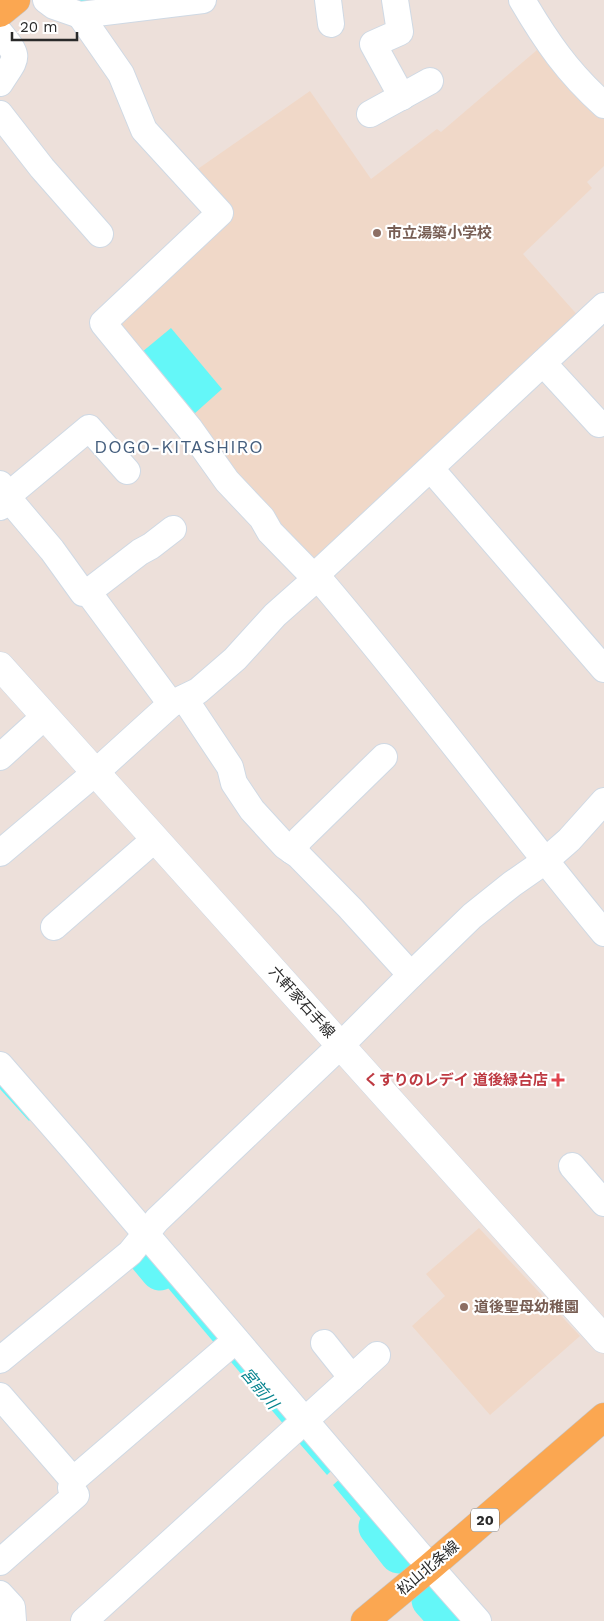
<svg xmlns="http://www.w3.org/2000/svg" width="604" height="1621" font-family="'Work Sans','Noto Sans JP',sans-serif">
	<rect width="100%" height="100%" fill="#ede0da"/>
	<!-- education -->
	<g fill="#f0d8c8">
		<polygon points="537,50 604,113 604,166 587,182 592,188 523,254 581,319 315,564 236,476 113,329 227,214 192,173 310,91 371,179 437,129 441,132"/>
		<polygon points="479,1228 580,1336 490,1415 412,1326 445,1296 426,1274"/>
	</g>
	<!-- water -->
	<g fill="#64f7f8">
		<polygon points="171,328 222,389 194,414 142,352"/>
		<polygon points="0,1076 35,1115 29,1121 0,1089"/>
		<polygon points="176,1281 224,1338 216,1345 168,1288"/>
		<polygon points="234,1349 294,1419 285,1426 226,1356"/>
		<polygon points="301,1428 335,1467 327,1475 293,1436"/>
		<polygon points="343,1476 373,1511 362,1520 333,1485"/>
	</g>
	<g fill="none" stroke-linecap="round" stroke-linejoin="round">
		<!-- river -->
		<g stroke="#64f7f8" stroke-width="39">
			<polyline points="70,0 96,0"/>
			<polyline points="145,1253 160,1271"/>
			<polyline points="378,1527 399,1554"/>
			<polyline points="431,1600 450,1621"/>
		</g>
		<!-- street casing -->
		<g stroke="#cfd9e4" stroke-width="28">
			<g id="street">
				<polyline points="46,0 54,6 80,15 203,0"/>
				<polyline points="328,0 331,24"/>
				<polyline points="395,0 400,32 373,44 402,97"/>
				<path d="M522 0C546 41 568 73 604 105"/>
				<path d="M80 15 121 74 144 130 220 213 103 323 190 429 227 481 262 518 270 532 310 573 321 581C419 696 508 817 604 933"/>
				<path d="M0 33C21 59 17 56 0 83"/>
				<polyline points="0,114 42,168 100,234"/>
				<polyline points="370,114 430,81"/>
				<polyline points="543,363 599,424"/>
				<polyline points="431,469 604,669"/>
				<polyline points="0,484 8,498 52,550 83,593 88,592 171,704"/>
				<polyline points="0,507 11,493 89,428 127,471"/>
				<polyline points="88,592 140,552 151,546 173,529"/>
				<polyline points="184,698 230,767 234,783 252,810 285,846 298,855 350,908 411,975"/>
				<polyline points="0,757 45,716"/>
				<polyline points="292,851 300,839 384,757"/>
				<polyline points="0,853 96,772 171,704 198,691 235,659 275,615 310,584 320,571 604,306"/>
				<polyline points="54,927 155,839"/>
				<polyline points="0,1065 75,1151 418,1553 478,1621"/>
				<polyline points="572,1166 604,1203"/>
				<polyline points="324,1343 352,1378"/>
				<polyline points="0,1360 130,1253 157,1220 341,1045 411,975 472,916 512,884 545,861 569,840 604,801"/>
				<polyline points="0,1396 73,1480 236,1340"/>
				<polyline points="0,1562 76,1495 71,1488 73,1480"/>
				<polyline points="0,1594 12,1607 13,1621"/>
				<polyline points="84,1621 377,1355"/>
			</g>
		</g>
		<!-- secondary casing -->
		<g stroke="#cfd9e4" stroke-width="29">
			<polyline id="secondary" points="0,666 604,1339"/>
		</g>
		<!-- primary casing -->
		<g stroke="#c3c3c3" stroke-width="29">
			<g id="primary">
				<polyline points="0,13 16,0"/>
				<polyline points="365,1621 430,1567 604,1417"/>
			</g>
		</g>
		<!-- street -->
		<use href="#street" stroke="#fff" stroke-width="26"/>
		<!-- secondary -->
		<use href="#secondary" stroke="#fff" stroke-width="28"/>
		<!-- primary -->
		<use href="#primary" stroke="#fba751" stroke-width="28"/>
	</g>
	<!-- markers -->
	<g fill="#8d6e63" stroke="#fff" stroke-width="2">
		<circle cx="377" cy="233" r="5"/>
		<circle cx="464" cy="1307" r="5"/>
	</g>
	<path fill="#e0444e" stroke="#fff" stroke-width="2" d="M555.5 1072.5h5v5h5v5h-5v5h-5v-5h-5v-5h5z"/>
	<g text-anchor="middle" stroke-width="4.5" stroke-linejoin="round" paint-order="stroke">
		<!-- shield labels -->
		<rect fill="#fff" stroke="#6a6a6a" stroke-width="1" x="471" y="1508.5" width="28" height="23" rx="4"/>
		<g font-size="14" font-weight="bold" fill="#2a2a2a">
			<text x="485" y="1525">20</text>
		</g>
		<!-- education labels -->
		<g font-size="15" font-weight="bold" fill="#785e54" stroke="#fff" text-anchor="start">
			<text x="387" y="238">市立湯築小学校</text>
			<text x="474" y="1312">道後聖母幼稚園</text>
		</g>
		<!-- street labels -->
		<g font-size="15" fill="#2a2a2a" stroke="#fff">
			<text transform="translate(302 1002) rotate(48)" y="5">六軒家石手線</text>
			<text transform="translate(428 1568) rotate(-40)" y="5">松山北条線</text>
		</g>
		<!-- health labels -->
		<g font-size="15" font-weight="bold" fill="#be3a42" stroke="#fff" text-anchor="end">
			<text x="548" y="1085">くすりのレデイ 道後緑台店</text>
		</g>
		<!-- water labels -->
		<g font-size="16" font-style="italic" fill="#05838e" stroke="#fff">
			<text transform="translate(260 1388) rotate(50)" y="6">宮前川</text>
		</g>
		<!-- quarter labels -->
		<g font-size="18" letter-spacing="1" fill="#465f7e" stroke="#fff">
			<text x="179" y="453">DOGO-KITASHIRO</text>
		</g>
	</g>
	<!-- scale -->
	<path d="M12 32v8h65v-8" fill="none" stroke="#2a2a2a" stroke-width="2.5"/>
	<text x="20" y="32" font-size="15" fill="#2a2a2a" stroke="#ffffff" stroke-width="4" paint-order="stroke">20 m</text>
</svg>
